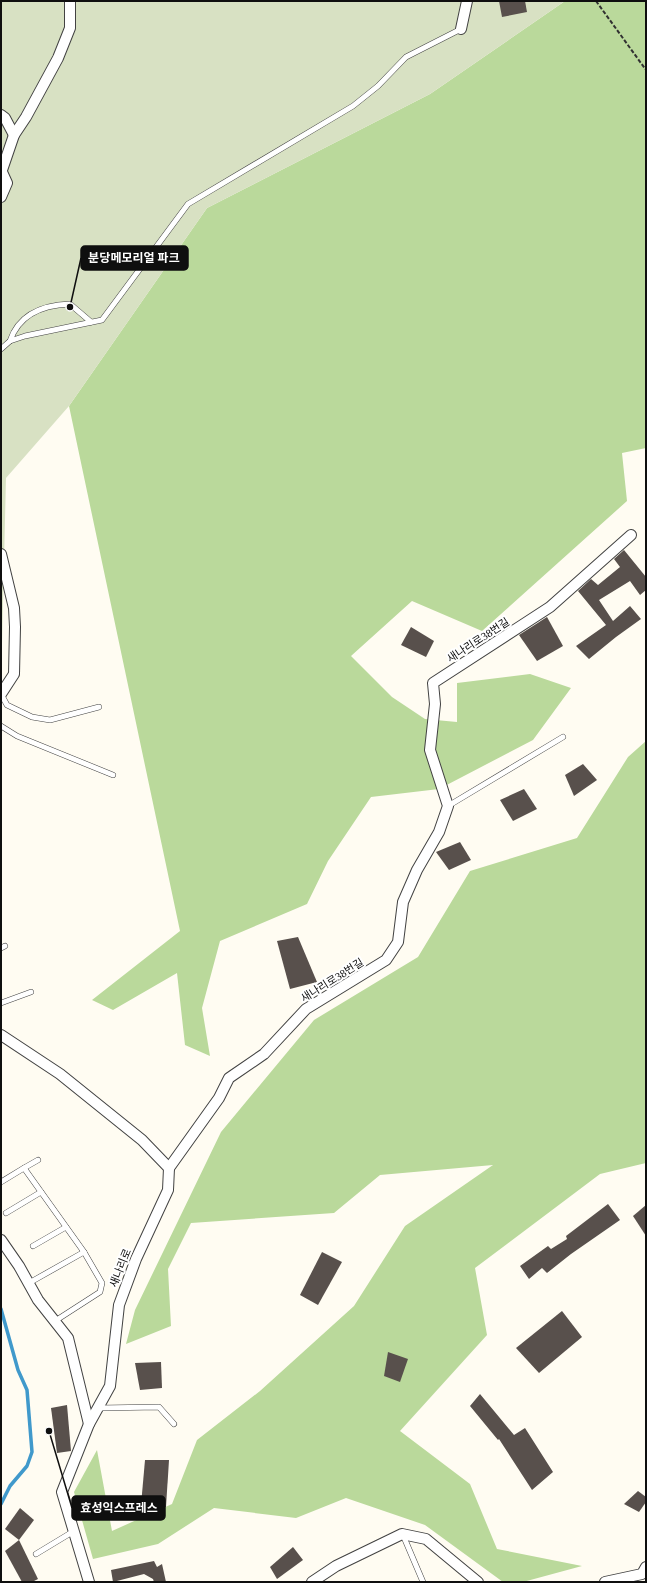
<svg xmlns="http://www.w3.org/2000/svg" width="647" height="1583" font-family="'Times New Roman','Noto Sans KR',serif">
	<rect width="100%" height="100%" fill="#fffcf2"/>
	<!-- forest -->
	<g fill="#bad99b">
		<polygon points="565,1 646,1 646,448 622,453 627,501 482,631 412,601 351,656 392,697 425,719 457,722 457,683 530,674 571,688 533,740 439,789 371,797 328,861 307,904 220,941 202,1008 210,1056 185,1045 177,973 113,1010 92,1000 180,931 69,406 207,208 430,94"/>
		<polygon points="646,741 646,1163 600,1174 475,1268 487,1335 400,1431 470,1484 497,1549 582,1566 523,1582 503,1582 425,1525 346,1498 296,1518 214,1508 158,1544 93,1559 74,1492 97,1450 112,1531 172,1504 197,1440 260,1391 354,1306 405,1226 493,1165 380,1175 334,1213 191,1223 168,1269 171,1326 126,1344 135,1310 221,1132 314,1020 418,957 470,871 577,838 628,757"/>
	</g>
	<!-- cemetery -->
	<polygon fill="#d8e1c3" points="1,1 565,1 430,94 207,208 69,406 6,478 1,686"/>
	<g fill="none" stroke-linecap="round" stroke-linejoin="round">
		<!-- stream -->
		<polyline stroke="#4099cb" stroke-width="3.5" points="1,1309 18,1370 27,1390 32,1452 27,1466 10,1486 1,1504"/>
	</g>
	<!-- building -->
	<g fill="#58504c">
		<polygon points="499,1 525,1 527,12 502,17"/>
		<polygon points="624,550 646,577 646,590 640,595 630,581 599,600 613,621 630,606 641,619 616,637 589,659 576,646 606,625 578,591 591,579 598,585 620,567 614,559"/>
		<polygon points="547,617 563,646 537,661 519,635"/>
		<polygon points="411,627 434,641 426,657 401,645"/>
		<polygon points="583,764 597,780 574,796 565,775"/>
		<polygon points="524,789 537,809 513,821 500,800"/>
		<polygon points="460,842 471,860 449,870 436,852"/>
		<polygon points="298,937 317,982 290,989 277,941"/>
		<polygon points="608,1204 620,1220 571,1254 547,1273 542,1268 529,1279 520,1266 548,1246 551,1249 567,1239 566,1236"/>
		<polygon points="646,1205 646,1236 633,1216"/>
		<polygon points="322,1252 342,1262 318,1305 300,1295"/>
		<polygon points="562,1311 582,1337 539,1373 516,1348"/>
		<polygon points="388,1352 408,1359 400,1382 384,1376"/>
		<polygon points="161,1362 162,1388 140,1390 135,1363"/>
		<polygon points="480,1394 514,1435 525,1428 553,1472 532,1490 499,1439 498,1440 470,1406"/>
		<polygon points="67,1405 71,1451 57,1453 51,1408"/>
		<polygon points="145,1460 169,1460 166,1507 141,1505"/>
		<polygon points="638,1491 646,1497 646,1502 639,1512 624,1504"/>
		<polygon points="20,1508 34,1520 19,1540 5,1529"/>
		<polygon points="19,1540 38,1579 32,1582 22,1582 5,1551"/>
		<polygon points="293,1547 303,1560 277,1579 270,1567"/>
		<polygon points="154,1561 157,1567 162,1564 166,1582 154,1582 153,1579 144,1574 113,1582 111,1570"/>
	</g>
	<g fill="none" stroke-linecap="round" stroke-linejoin="round">
		<!-- lane casing -->
		<g stroke="#424242" stroke-width="6">
			<g id="lane">
				<path d="M10 341C19 314 43 305 70 304L91 322"/>
				<polyline points="1,349 10,341 25,336 102,320 188,204 353,106 378,86 406,57 461,29"/>
				<polyline points="1,694 7,705 32,717 50,720 99,707"/>
				<polyline points="1,726 17,736 113,775"/>
				<polyline points="448,806 563,737"/>
				<polyline points="1,948 5,946"/>
				<polyline points="1,1003 31,992"/>
				<polyline points="24,1168 38,1160"/>
				<polyline points="1,1182 24,1168 84,1252"/>
				<polyline points="6,1213 41,1192"/>
				<polyline points="33,1246 66,1227"/>
				<polyline points="29,1283 84,1252 102,1283 100,1292 55,1321"/>
				<polyline points="99,1408 159,1407 174,1424"/>
				<polyline points="403,1535 423,1582"/>
				<polyline points="36,1554 74,1531"/>
			</g>
		</g>
		<!-- street casing -->
		<g stroke="#424242" stroke-width="12">
			<g id="street">
				<polyline points="461,29 467,1"/>
				<polyline points="1,115 5,118 14,135"/>
				<polyline points="1,173 14,135 26,117 58,58 70,28 70,1"/>
				<polyline points="1,197 7,183 2,172"/>
				<polyline points="1,554 14,608 15,627 14,674 1,694"/>
				<polyline points="1,1035 60,1074 142,1140 169,1168 168,1190 136,1259 119,1305 110,1386 89,1424 62,1492 89,1582"/>
				<polyline points="169,1168 219,1098 229,1078 264,1054 306,1009 386,960 398,942 403,902 417,870 439,832 448,806 430,750 435,704 433,683 550,607 631,535"/>
				<polyline points="1,1240 19,1266 38,1300 68,1338 89,1424"/>
				<polyline points="312,1582 336,1566 402,1534 426,1539 478,1582"/>
				<polyline points="605,1582 642,1574 646,1567"/>
			</g>
		</g>
		<!-- path -->
		<polyline stroke="#313131" stroke-width="2" stroke-dasharray="4 2" stroke-linecap="butt" points="596,1 646,70"/>
		<!-- lane -->
		<use href="#lane" stroke="#fff" stroke-width="5"/>
		<!-- street -->
		<use href="#street" stroke="#fff" stroke-width="10"/>
	</g>
	<g text-anchor="middle" stroke-width="4" stroke-linejoin="round" paint-order="stroke">
		<!-- street labels -->
		<g font-size="11" fill="#0f0f0f" stroke="#fff">
			<text transform="translate(478 640) rotate(-33)" y="4">새나리로38번길</text>
			<text transform="translate(332 980) rotate(-32)" y="4">새나리로38번길</text>
			<text transform="translate(120 1268) rotate(-68)" y="4">새나리로</text>
		</g>
	</g>
	<!-- callouts -->
	<path fill="none" stroke="#0f0f0f" stroke-width="1.5" d="M70 307L81 258M49 1431L72 1508"/>
	<g fill="#0f0f0f" stroke="#fff" stroke-width="1.5">
		<circle cx="70" cy="307" r="4"/>
		<circle cx="49" cy="1431" r="4"/>
	</g>
	<g fill="#0f0f0f" stroke="#0f0f0f" stroke-width="1.5">
		<rect x="81" y="246" width="107" height="24" rx="4"/>
		<rect x="72" y="1496" width="93" height="24" rx="4"/>
	</g>
	<g font-size="12" text-anchor="middle" font-weight="bold" fill="#fff">
		<text x="134" y="262">분당메모리얼 파크</text>
		<text x="119" y="1512">효성익스프레스</text>
	</g>
	<!-- border -->
	<rect width="647" height="1583" fill="none" stroke="#0f0f0f" stroke-width="4"/>
</svg>
